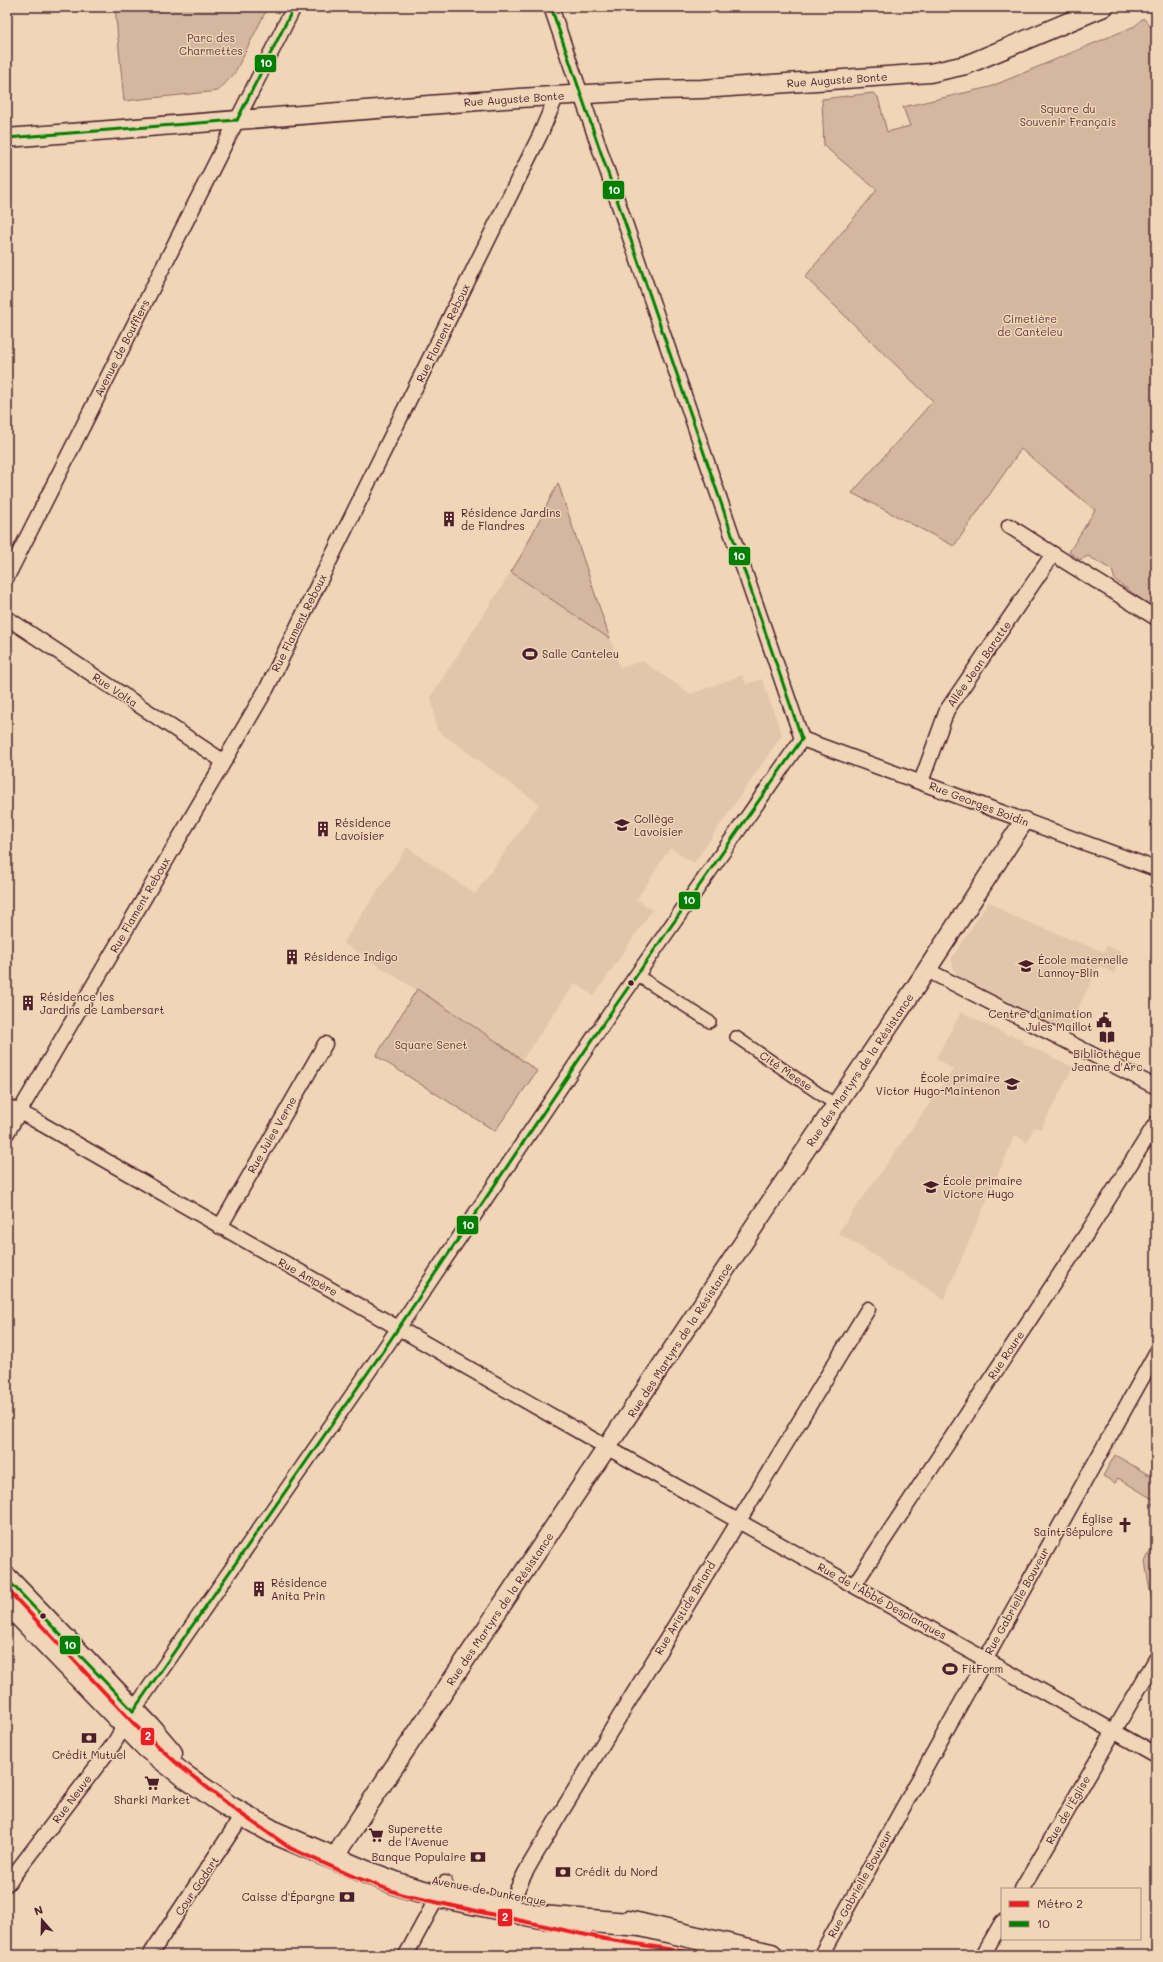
<svg xmlns="http://www.w3.org/2000/svg" width="1163" height="1962" font-family="Mali,sans-serif">
	<rect width="100%" height="100%" fill="#f0d5b7"/>
	<filter id="ink" filterUnits="userSpaceOnUse"><feTurbulence type="fractalNoise" baseFrequency=".025" numOctaves="2"/><feDisplacementMap in="SourceGraphic" scale="8" xChannelSelector="R" yChannelSelector="G"/><feConvolveMatrix kernelMatrix="1 2 1 2 8 2 1 2 1" color-interpolation-filters="sRGB"/></filter>
	<g filter="url(#ink)">
		<!-- built -->
		<g fill="#e2c6ab">
			<polygon points="511,572 610,639 620,668 642,661 691,694 742,675 746,684 762,679 782,735 694,863 670,848 637,899 652,910 594,996 575,983 522,1060 493,1039 343,943 407,847 475,894 539,804 437,730 431,696"/>
			<polygon points="989,901 1008,914 1083,944 1104,952 1107,946 1123,953 1114,973 1099,966 1067,1031 956,975 951,959"/>
			<polygon points="961,1012 1009,1036 1010,1034 1024,1041 1023,1043 1073,1067 1041,1129 1034,1127 1027,1143 1015,1135 944,1299 899,1271 898,1273 885,1265 886,1263 838,1233 953,1070 936,1058"/>
		</g>
		<!-- green -->
		<g fill="#d5b7a0" stroke="#906b66">
			<polygon points="115,7 268,7 234,74 218,91 124,101"/>
			<polygon points="1143,18 1156,33 1156,607 1145,602 1115,580 1112,570 1088,556 1080,560 1069,552 1095,510 1021,449 954,546 852,493 933,401 805,277 877,190 824,146 822,99 873,93 878,97 887,132 910,126 903,107 990,87 1135,26"/>
			<polygon points="558,483 610,639 511,572 522,554"/>
			<polygon points="417,989 493,1039 537,1071 495,1131 376,1056"/>
			<polygon points="1115,1455 1149,1475 1156,1464 1156,1507 1152,1505 1154,1500 1118,1478 1115,1483 1103,1476"/>
			<polygon points="1156,1549 1156,1612 1154,1612 1145,1562 1151,1550"/>
		</g>
		<g fill="none" stroke-linecap="round" stroke-linejoin="round">
			<!-- pedestrian casing -->
			<g stroke="#4a1f2b" stroke-width="14">
				<g id="pedestrian">
					<polyline points="638,976 710,1022"/>
					<polyline points="736,1037 836,1105"/>
				</g>
			</g>
			<!-- minor casing -->
			<g stroke="#4a1f2b" stroke-width="17">
				<g id="minor">
					<polyline points="551,7 802,739"/>
					<polyline points="1009,526 1053,554"/>
					<polyline points="7,577 294,7"/>
					<polyline points="7,618 223,761"/>
					<polyline points="802,739 1156,869"/>
					<polyline points="921,782 947,710 1053,554 1156,618"/>
					<polyline points="927,970 1156,1087"/>
					<polyline points="7,1106 33,1119 608,1448 1156,1755"/>
					<polyline points="7,1133 267,688 451,315 540,135 557,95"/>
					<polyline points="220,1227 325,1044"/>
					<polyline points="854,1585 1089,1230 1156,1123"/>
					<polyline points="7,1884 113,1745 133,1711 387,1345 611,1012 802,739"/>
					<polyline points="1022,1889 1156,1659"/>
					<path d="M510 1911C518 1878 540 1849 557 1819L868 1309"/>
					<polyline points="150,1955 242,1816"/>
					<polyline points="406,1955 445,1883"/>
					<polyline points="821,1955 1156,1353"/>
					<polyline points="983,1955 1002,1922"/>
				</g>
			</g>
			<!-- tertiary casing -->
			<g stroke="#4a1f2b" stroke-width="21">
				<g id="tertiary">
					<polyline points="7,138 519,98 657,90 702,89 930,73 966,65 1104,7"/>
					<polyline points="336,1858 342,1845 767,1207 913,991 1024,821"/>
				</g>
			</g>
			<!-- primary casing -->
			<g stroke="#4a1f2b" stroke-width="25">
				<g id="primary">
					<polyline points="7,1579 149,1727 171,1753"/>
					<polyline points="7,1602 147,1747 183,1775 229,1807 275,1833 366,1872 406,1887 439,1896 541,1917 641,1925"/>
					<polyline points="628,1922 771,1955"/>
				</g>
			</g>
			<!-- pedestrian -->
			<use href="#pedestrian" stroke="#f0d5b7" stroke-width="11"/>
			<!-- minor -->
			<use href="#minor" stroke="#f0d5b7" stroke-width="14"/>
			<!-- tertiary -->
			<use href="#tertiary" stroke="#f0d5b7" stroke-width="18"/>
			<!-- primary -->
			<use href="#primary" stroke="#f0d5b7" stroke-width="22"/>
			<!-- bus-1 casing -->
			<g stroke="#f0d5b7" stroke-width="6">
				<g id="bus-1">
					<polyline points="551,7 802,739"/>
					<polyline points="237,120 294,7"/>
					<polyline points="7,138 237,120"/>
					<polyline points="7,1579 133,1711"/>
					<polyline points="133,1711 387,1345 611,1012 802,739"/>
				</g>
			</g>
			<!-- bus-1 -->
			<use href="#bus-1" stroke="#008001" stroke-width="3"/>
			<!-- metro-1 casing -->
			<g stroke="#f0d5b7" stroke-width="7">
				<polyline id="metro-1" points="7,1589 138,1728 181,1767 237,1811 290,1848 350,1875 403,1895 605,1939 705,1955"/>
			</g>
			<!-- metro-1 -->
			<use href="#metro-1" stroke="#ed1d24" stroke-width="4"/>
		</g>
	</g>
	<!-- icons -->
	<defs>
		<g id="building-bare" transform="scale(1.2)"><path d="M-4-6H4V6H1V3H-1V6H-4ZM-2.5-4.3h1.7v1.8h-1.7ZM.8-4.3h1.7v1.8H.8ZM-2.5-1h1.7V.8h-1.7ZM.8-1h1.7V.8H.8Z" fill="#4a1f2b" stroke="#f0d5b7" stroke-width="2.5" paint-order="stroke"/></g>
		<g id="stadium-bare" transform="scale(1.2)"><path d="M0-5a6.5 5 0 1 0 0 10a6.5 5 0 1 0 0-10ZM-3.5-1.8h7v3.6h-7Z" fill="#4a1f2b" stroke="#f0d5b7" stroke-width="2.5" paint-order="stroke"/></g>
		<g id="school-bare" transform="scale(1.2)"><path d="M0-5L7-2L0 1L-7-2ZM-4 1L0 2.5L4 1V4Q0 6-4 4Z" fill="#4a1f2b" stroke="#f0d5b7" stroke-width="2.5" paint-order="stroke"/></g>
		<g id="civic-bare" transform="scale(1.2)"><path d="M-.6-6.5H3V-4.5H.6V-3L4-1V1h2V6H-6V1h2V-1L-.6-3ZM-1.2 2.5V6h2.4V2.5Z" fill="#4a1f2b" stroke="#f0d5b7" stroke-width="2.5" paint-order="stroke"/></g>
		<g id="library-bare" transform="scale(1.2)"><path d="M-6-4Q-3-5.5-.7-3.5V5Q-3 3-6 4ZM6-4Q3-5.5 .7-3.5V5Q3 3 6 4Z" fill="#4a1f2b" stroke="#f0d5b7" stroke-width="2.5" paint-order="stroke"/></g>
		<g id="church-bare" transform="scale(1.2)"><path d="M-1.2-6h2.4v3.5h3.3v2.4h-3.3V6h-2.4V-.1h-3.3v-2.4h3.3Z" fill="#4a1f2b" stroke="#f0d5b7" stroke-width="2.5" paint-order="stroke"/></g>
		<g id="bank-bare" transform="scale(1.2)"><path d="M-6-4H6V4H-6ZM0-2.3a2.3 2.3 0 1 0 0 4.6a2.3 2.3 0 1 0 0-4.6Z" fill="#4a1f2b" stroke="#f0d5b7" stroke-width="2.5" paint-order="stroke"/></g>
		<g id="supermarket-bare" transform="scale(1.2)"><path d="M-6-5.5h2.5l.6 2H6L4.5 2H-2.5L-4.4-4H-6ZM-1.5 3.2a1.3 1.3 0 1 0 .1 0ZM3 3.2a1.3 1.3 0 1 0 .1 0Z" fill="#4a1f2b" stroke="#f0d5b7" stroke-width="2.5" paint-order="stroke"/></g>
	</defs>
	<g fill-rule="evenodd">
		<use href="#building-bare" x="449" y="519"/>
		<use href="#stadium-bare" x="530" y="654"/>
		<use href="#school-bare" x="622" y="825"/>
		<use href="#building-bare" x="323" y="829"/>
		<use href="#building-bare" x="292" y="957"/>
		<use href="#school-bare" x="1026" y="966"/>
		<use href="#building-bare" x="28" y="1003"/>
		<use href="#civic-bare" x="1104" y="1020"/>
		<use href="#library-bare" x="1107" y="1037"/>
		<use href="#school-bare" x="1012" y="1084"/>
		<use href="#school-bare" x="931" y="1187"/>
		<use href="#church-bare" x="1125" y="1525"/>
		<use href="#building-bare" x="259" y="1589"/>
		<use href="#stadium-bare" x="950" y="1669"/>
		<use href="#bank-bare" x="89" y="1738"/>
		<use href="#supermarket-bare" x="152" y="1783"/>
		<use href="#supermarket-bare" x="376" y="1835"/>
		<use href="#bank-bare" x="478" y="1857"/>
		<use href="#bank-bare" x="563" y="1872"/>
		<use href="#bank-bare" x="347" y="1897"/>
	</g>
	<!-- markers -->
	<g fill="#4a1f2b" stroke="#f0d5b7" stroke-width="1.5">
		<circle cx="631" cy="983" r="3.5"/>
		<circle cx="43" cy="1616" r="3.5"/>
	</g>
	<g text-anchor="middle" stroke-width="3" stroke-linejoin="round" paint-order="stroke">
		<!-- park labels -->
		<g font-size="11" fill="#5f363d" stroke="#f0d5b7">
			<text x="211" y="42">Parc des<tspan x="211" dy="13">Charmettes</tspan></text>
			<text x="1068" y="113">Square du<tspan x="1068" dy="13">Souvenir Français</tspan></text>
			<text x="1030" y="323">Cimetière<tspan x="1030" dy="13">de Canteleu</tspan></text>
			<text x="431" y="1049">Square Senet</text>
		</g>
		<!-- street labels -->
		<g font-size="11" fill="#4a1f2b" stroke="#f0d5b7">
			<text transform="translate(837 80) rotate(-4)" y="4">Rue Auguste Bonte</text>
			<text transform="translate(514 99) rotate(-4)" y="4">Rue Auguste Bonte</text>
			<text transform="translate(443 333) rotate(-64)" y="4">Rue Flament Reboux</text>
			<text transform="translate(122 348) rotate(-63)" y="4">Avenue de Boufflers</text>
			<text transform="translate(299 623) rotate(-63)" y="4">Rue Flament Reboux</text>
			<text transform="translate(979 664) rotate(-55)" y="4">Allée Jean Baratte</text>
			<text transform="translate(115 690) rotate(34)" y="4">Rue Volta</text>
			<text transform="translate(979 804) rotate(21)" y="4">Rue Georges Boidin</text>
			<text transform="translate(140 905) rotate(-60)" y="4">Rue Flament Reboux</text>
			<text transform="translate(860 1070) rotate(-56)" y="4">Rue des Martyrs de la Résistance</text>
			<text transform="translate(786 1071) rotate(34)" y="4">Cité Meese</text>
			<text transform="translate(272 1135) rotate(-60)" y="4">Rue Jules Verne</text>
			<text transform="translate(308 1277) rotate(29)" y="4">Rue Ampère</text>
			<text transform="translate(680 1340) rotate(-57)" y="4">Rue des Martyrs de la Résistance</text>
			<text transform="translate(1006 1355) rotate(-56)" y="4">Rue Roure</text>
			<text transform="translate(882 1601) rotate(29)" y="4">Rue de l'Abbé Desplanques</text>
			<text transform="translate(1017 1601) rotate(-61)" y="4">Rue Gabrielle Bouveur</text>
			<text transform="translate(685 1608) rotate(-59)" y="4">Rue Aristide Briand</text>
			<text transform="translate(500 1609) rotate(-56)" y="4">Rue des Martyrs de la Résistance</text>
			<text transform="translate(72 1799) rotate(-53)" y="4">Rue Neuve</text>
			<text transform="translate(1068 1810) rotate(-60)" y="4">Rue de l'Église</text>
			<text transform="translate(860 1884) rotate(-61)" y="4">Rue Gabrielle Bouveur</text>
			<text transform="translate(197 1886) rotate(-56)" y="4">Cour Godart</text>
			<text transform="translate(489 1891) rotate(11)" y="4">Avenue de Dunkerque</text>
		</g>
		<!-- poi labels -->
		<g font-size="11" fill="#4a1f2b" stroke="#f0d5b7" text-anchor="start">
			<text x="461" y="517">Résidence Jardins<tspan x="461" dy="13">de Flandres</tspan></text>
			<text x="542" y="658">Salle Canteleu</text>
			<text x="634" y="823">Collège<tspan x="634" dy="13">Lavoisier</tspan></text>
			<text x="335" y="827">Résidence<tspan x="335" dy="13">Lavoisier</tspan></text>
			<text x="304" y="961">Résidence Indigo</text>
			<text x="1038" y="964">École maternelle<tspan x="1038" dy="13">Lannoy-Blin</tspan></text>
			<text x="40" y="1001">Résidence les<tspan x="40" dy="13">Jardins de Lambersart</tspan></text>
			<text x="1092" y="1018" text-anchor="end">Centre d'animation<tspan x="1092" dy="13">Jules Maillot</tspan></text>
			<text x="1107" y="1058" text-anchor="middle">Bibliothèque<tspan x="1107" dy="13">Jeanne d'Arc</tspan></text>
			<text x="1000" y="1082" text-anchor="end">École primaire<tspan x="1000" dy="13">Victor Hugo-Maintenon</tspan></text>
			<text x="943" y="1185">École primaire<tspan x="943" dy="13">Victore Hugo</tspan></text>
			<text x="1113" y="1523" text-anchor="end">Église<tspan x="1113" dy="13">Saint-Sépulcre</tspan></text>
			<text x="271" y="1587">Résidence<tspan x="271" dy="13">Anita Prin</tspan></text>
			<text x="962" y="1673">FitForm</text>
			<text x="89" y="1759" text-anchor="middle">Crédit Mutuel</text>
			<text x="152" y="1804" text-anchor="middle">Sharki Market</text>
			<text x="388" y="1833">Superette<tspan x="388" dy="13">de l'Avenue</tspan></text>
			<text x="466" y="1861" text-anchor="end">Banque Populaire</text>
			<text x="575" y="1876">Crédit du Nord</text>
			<text x="335" y="1901" text-anchor="end">Caisse d'Épargne</text>
		</g>
	</g>
	<g stroke="#f0d5b7" stroke-width="1.5">
		<rect x="254" y="54" width="23" height="19" rx="4" fill="#008001"/>
		<rect x="602" y="180" width="23" height="20" rx="4" fill="#008001"/>
		<rect x="728" y="546" width="23" height="20" rx="4" fill="#008001"/>
		<rect x="678" y="891" width="23" height="19" rx="4" fill="#008001"/>
		<rect x="456" y="1215" width="23" height="20" rx="4" fill="#008001"/>
		<rect x="59" y="1635" width="22" height="20" rx="4" fill="#008001"/>
		<rect x="140" y="1727" width="15" height="19" rx="4" fill="#ed1d24"/>
		<rect x="497" y="1908" width="16" height="19" rx="4" fill="#ed1d24"/>
	</g>
	<g font-size="11" text-anchor="middle" font-weight="bold" fill="#fff">
		<text x="266" y="67">10</text>
		<text x="614" y="194">10</text>
		<text x="739" y="560">10</text>
		<text x="689" y="904">10</text>
		<text x="468" y="1229">10</text>
		<text x="70" y="1649">10</text>
		<text x="148" y="1740">2</text>
		<text x="505" y="1921">2</text>
	</g>
	<!-- margin -->
	<rect width="1163" height="1962" fill="none" stroke="#f0d5b7" stroke-width="24"/>
	<rect x="12" y="12" width="1139" height="1938" fill="none" stroke="#4a1f2b" stroke-width="1.5" filter="url(#ink)"/>
	<!-- legend -->
	<rect x="1001" y="1888" width="140" height="52" fill="#f0d5b7" stroke="#ae8c7f"/>
	<rect x="1009" y="1901" width="20" height="6" fill="#ed1d24" stroke="#ae8c7f"/>
	<text x="1037" y="1908" font-size="12" fill="#4a1f2b">Métro 2</text>
	<rect x="1009" y="1921" width="20" height="6" fill="#008001" stroke="#ae8c7f"/>
	<text x="1037" y="1928" font-size="12" fill="#4a1f2b">10</text>
	<!-- north arrow -->
	<g transform="translate(42 1920) rotate(340)" stroke="#f0d5b7" stroke-width="3" paint-order="stroke">
	<path d="M0-3L7 15L0 10L-7 15Z" fill="#4a1f2b"/>
	<text y="-6" font-size="11" font-weight="bold" text-anchor="middle" fill="#4a1f2b">N</text>
	</g>
</svg>
